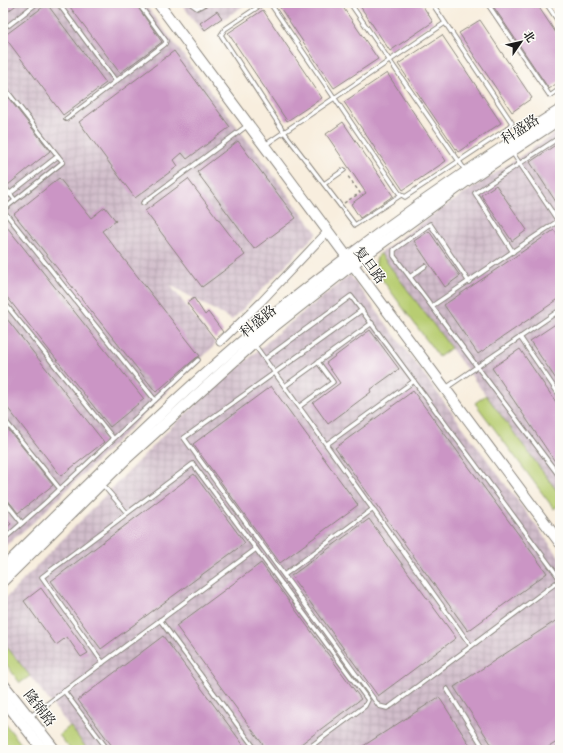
<svg xmlns="http://www.w3.org/2000/svg" width="563" height="753" font-family="Vollkorn,'Noto Serif SC',serif">
	<defs>
		<pattern id="industrial-grid" width="8" height="8" patternUnits="userSpaceOnUse"><rect width="8" height="8" fill="#d1bdcb"/><path d="M0 4h8M4 0v8" fill="none" stroke="#b3a2ae"/></pattern>
	</defs>
	<rect width="100%" height="100%" fill="#fdfcf7"/>
	<filter id="ink" filterUnits="userSpaceOnUse"><feTurbulence type="fractalNoise" baseFrequency=".025" numOctaves="2"/><feDisplacementMap in="SourceGraphic" scale="8" xChannelSelector="R" yChannelSelector="G"/><feConvolveMatrix kernelMatrix="1 2 1 2 8 2 1 2 1" color-interpolation-filters="sRGB"/></filter>
	<filter id="wash" filterUnits="userSpaceOnUse"><feTurbulence type="fractalNoise" baseFrequency=".012" numOctaves="4" result="noise"/><feDisplacementMap in="SourceGraphic" scale="16" xChannelSelector="R" yChannelSelector="G"/><feGaussianBlur stdDeviation="0.9" result="paint"/><feColorMatrix in="noise" values="0 0 0 0 0 0 0 0 0 0 0 0 0 0 0 0 0 1.4 0 .05"/><feComposite in="paint" operator="in"/></filter>
	<g filter="url(#wash)">
		<rect width="100%" height="100%" fill="#f8eede"/>
		<!-- industrial -->
		<g fill="url(#industrial-grid)">
			<polygon points="3,3 144,3 317,233 232,320 170,285 216,344 36,520 3,548"/>
			<polygon points="181,3 248,3 203,33"/>
			<polygon points="560,130 560,495 380,253 428,218"/>
			<polygon points="350,275 560,558 560,750 88,750 3,642 3,601 171,427 280,331"/>
		</g>
		<!-- grass -->
		<g fill="#b8cd72" stroke="#6a7447">
			<path d="M380 253 451 348 439 357 381 278C376 268 373 262 380 253Z"/>
			<polygon points="486,395 560,495 560,504 554,509 475,403"/>
			<polygon points="3,642 30,676 20,683 3,660"/>
			<polygon points="3,721 26,750 9,750 3,743"/>
			<polygon points="70,726 88,750 71,750 59,735"/>
		</g>
		<g id="blocks">
			<!-- building -->
			<g fill="#cb95c5">
				<polygon points="3,3 19,3 3,15"/>
				<polygon points="67,3 135,3 162,42 120,73"/>
				<polygon points="277,3 340,3 378,59 334,88"/>
				<polygon points="358,3 421,3 433,22 390,51"/>
				<polygon points="491,3 536,3 560,39 560,81 549,89"/>
				<polygon points="47,4 106,83 63,115 4,36"/>
				<polygon points="263,10 322,98 287,121 228,33"/>
				<polygon points="217,11 222,18 205,30 200,23"/>
				<polygon points="480,20 532,98 512,112 459,33"/>
				<polygon points="442,35 501,123 458,152 398,64"/>
				<polygon points="174,51 230,127 187,159 182,153 174,160 178,166 135,198 79,122"/>
				<polygon points="387,73 446,161 403,190 344,102"/>
				<polygon points="3,91 50,151 8,185 3,179"/>
				<polygon points="343,122 393,196 360,218 351,204 366,193 326,134"/>
				<polygon points="238,141 296,218 254,249 197,172"/>
				<polygon points="560,142 560,208 530,162"/>
				<polygon points="59,178 91,218 105,207 116,221 102,231 200,356 196,358 156,392 14,214"/>
				<polygon points="188,179 245,255 202,287 145,211"/>
				<polygon points="496,185 527,230 512,241 481,195"/>
				<polygon points="3,222 144,399 110,427 3,292"/>
				<polygon points="554,230 560,239 560,298 478,354 444,305"/>
				<polygon points="429,231 460,276 445,287 414,241"/>
				<polygon points="194,298 205,315 208,312 223,332 215,339 187,303"/>
				<polygon points="3,314 104,442 61,476 3,402"/>
				<polygon points="560,321 560,385 530,341"/>
				<polygon points="370,330 399,369 370,390 371,392 328,424 313,403 340,383 326,363"/>
				<polygon points="520,349 560,408 560,469 492,368"/>
				<polygon points="271,386 358,505 280,563 193,444"/>
				<polygon points="413,391 547,573 468,631 335,448"/>
				<polygon points="3,423 53,485 18,513 3,494"/>
				<polygon points="194,474 245,543 101,649 51,581"/>
				<polygon points="3,514 11,524 3,530"/>
				<polygon points="369,519 456,638 378,696 291,576"/>
				<polygon points="261,563 361,699 293,750 267,750 176,626"/>
				<polygon points="41,588 88,653 81,657 67,637 56,645 24,601"/>
				<polygon points="560,618 560,740 544,750 495,750 454,687"/>
				<polygon points="163,636 247,750 115,750 78,700"/>
				<polygon points="439,697 473,750 357,750"/>
			</g>
		</g>
	</g>
	<g filter="url(#ink)">
		<use href="#blocks" fill-opacity="0" stroke="#8a857d" stroke-width="1"/>
		<g fill="none" stroke-linecap="round" stroke-linejoin="round">
			<!-- lane casing -->
			<g stroke="#8a857d" stroke-width="5.5">
				<g id="lane">
					<polyline points="58,3 115,80"/>
					<polyline points="190,3 197,8 207,3"/>
					<polyline points="264,3 225,29 221,35 284,132 355,225 401,195"/>
					<polyline points="270,3 399,193 405,197 507,129 512,123 432,3"/>
					<polyline points="350,3 465,170"/>
					<polyline points="487,3 550,96 560,89"/>
					<polyline points="546,3 560,24"/>
					<polyline points="9,25 37,3"/>
					<polyline points="3,86 58,156"/>
					<polyline points="66,119 165,44 166,41 138,3"/>
					<polyline points="265,145 445,23"/>
					<polyline points="512,152 560,224"/>
					<polyline points="324,184 344,170"/>
					<polyline points="3,185 15,200"/>
					<polyline points="3,199 58,156 63,162 3,210"/>
					<polyline points="143,203 248,125"/>
					<polyline points="3,210 155,400"/>
					<polyline points="513,252 475,193 560,137"/>
					<polyline points="410,277 425,266"/>
					<polyline points="469,282 430,224 394,250 394,256 560,477"/>
					<polyline points="3,301 113,438"/>
					<polyline points="432,306 558,221"/>
					<polyline points="362,310 184,438 379,706 387,708 391,706 560,580"/>
					<polyline points="520,337 560,396"/>
					<polyline points="254,344 471,646"/>
					<polyline points="265,359 351,296 560,579"/>
					<polyline points="285,386 372,323"/>
					<polyline points="446,388 560,310"/>
					<polyline points="300,406 333,382 318,362"/>
					<polyline points="3,418 60,489"/>
					<polyline points="327,444 414,381"/>
					<polyline points="102,484 127,513"/>
					<polyline points="3,499 22,523"/>
					<polyline points="3,540 45,503 198,360"/>
					<polyline points="256,549 368,700 365,706 306,750"/>
					<polyline points="284,575 373,509"/>
					<polyline points="160,620 256,750"/>
					<polyline points="447,689 485,750"/>
					<polyline points="64,691 108,750"/>
					<polyline points="31,716 256,549 193,464 42,577 103,663"/>
					<polyline points="556,750 560,747"/>
				</g>
			</g>
			<!-- street casing -->
			<g stroke="#8a857d" stroke-width="9">
				<polyline id="street" points="220,342 261,302 328,231"/>
			</g>
			<!-- secondary casing -->
			<g stroke="#8a857d" stroke-width="12">
				<g id="secondary">
					<polyline points="158,3 560,543"/>
					<path d="M3 568C93 479 183 388 282 308 370 237 464 171 560 110"/>
					<polyline points="3,581 127,458 263,335 353,264 471,178 560,119"/>
					<polyline points="3,684 55,750"/>
					<polyline points="3,699 43,750"/>
				</g>
			</g>
			<!-- path -->
			<polyline stroke="#8a857d" stroke-width="1.5" stroke-dasharray="3 3" stroke-linecap="butt" points="344,203 360,193 347,175"/>
			<!-- lane -->
			<use href="#lane" stroke="#fff" stroke-width="3.5"/>
			<!-- street -->
			<use href="#street" stroke="#fff" stroke-width="7"/>
			<!-- secondary -->
			<use href="#secondary" stroke="#fff" stroke-width="10"/>
		</g>
	</g>
	<g text-anchor="middle" stroke-width="3" stroke-linejoin="round" paint-order="stroke">
		<!-- street labels -->
		<g font-size="14" fill="#1c1c1c" stroke="#fdfcf7">
			<text transform="translate(520 129) rotate(-33)" y="5">科盛路</text>
			<text transform="translate(370 265) rotate(53)" y="5">复旦路</text>
			<text transform="translate(258 321) rotate(-39)" y="5">科盛路</text>
			<text transform="translate(40 708) rotate(52)" y="5">隆锦路</text>
		</g>
	</g>
	<!-- margin -->
	<rect width="563" height="753" fill="none" stroke="#fdfcf7" stroke-width="16"/>
	<!-- north arrow -->
	<g transform="translate(521 42) rotate(56)" stroke="#fdfcf7" stroke-width="3" paint-order="stroke">
	<path d="M0-3L7 15L0 10L-7 15Z" fill="#1c1c1c"/>
	<text y="-6" font-size="11" font-weight="bold" text-anchor="middle" fill="#1c1c1c">北</text>
	</g>
</svg>
